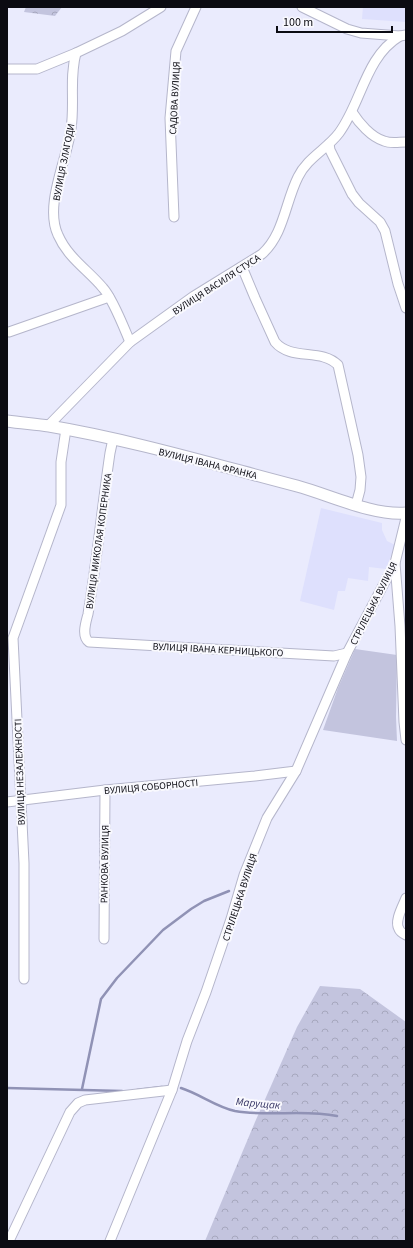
<svg xmlns="http://www.w3.org/2000/svg" width="413" height="1248" font-family="'Source Sans 3',sans-serif">
	<defs>
		<pattern id="forest-crowns" width="20" height="18" patternUnits="userSpaceOnUse"><rect width="20" height="18" fill="#c3c4de"/><path d="M2 6a3 3 0 1 1 6 0M12 15a3 3 0 1 1 6 0" fill="none" stroke="#a6a7bd"/></pattern>
	</defs>
	<rect width="100%" height="100%" fill="#eaebfd"/>
	<!-- built -->
	<g fill="#dee0fd">
		<polygon points="363,7 406,7 406,22 362,19"/>
		<polygon points="321,508 382,523 382,530 387,541 395,545 386,569 369,567 368,581 348,578 345,591 338,591 334,610 300,601"/>
	</g>
	<!-- forest -->
	<g fill="url(#forest-crowns)">
		<polygon points="26,7 62,7 55,16 24,12"/>
		<polygon points="320,986 360,989 406,1022 406,1241 205,1241 255,1122 297,1027"/>
	</g>
	<!-- pitch -->
	<polygon fill="#c3c4de" points="355,649 397,655 396,717 397,741 323,730 338,688"/>
	<g fill="none" stroke-linecap="round" stroke-linejoin="round">
		<!-- stream -->
		<g stroke="#9092b5" stroke-width="2.5">
			<polyline points="7,1088 122,1091"/>
			<path d="M181 1088C200 1094 216 1107 235 1111 269 1117 303 1109 337 1116"/>
			<polyline points="82,1089 101,999 117,978 163,930 191,909 204,901 229,891"/>
			<polyline points="137,1090 162,1087"/>
		</g>
		<!-- minor casing -->
		<g stroke="#b5b6cb" stroke-width="11">
			<g id="minor">
				<polyline points="302,7 347,29 361,33 400,36 406,35"/>
				<path d="M76 53C69 78 75 103 71 129 67 160 44 205 58 235 68 258 88 270 103 288 113 299 124 328 130 342"/>
				<polyline points="7,69 37,69 76,53 122,31 161,7"/>
				<path d="M352 112C359 123 371 137 384 141 391 144 399 142 406 142"/>
				<polyline points="329,144 330,150 352,194 359,203 380,222 385,231 398,284 406,308"/>
				<polyline points="174,217 170,118 176,51 196,7"/>
				<path d="M242 267 255 298 275 342C291 361 321 348 338 365L358 455 361 477 360 490 356 505"/>
				<polyline points="9,332 109,297"/>
				<path d="M48 426 130 342 194 296 262 254C284 234 285 203 298 177 307 158 327 149 339 133 362 102 365 57 400 36"/>
				<path d="M113 439 110 453C102 507 97 560 88 614 86 622 81 636 89 642L334 656 347 653"/>
				<polyline points="395,563 400,626 404,722 406,740"/>
				<polyline points="7,802 105,790 255,776 296,771"/>
				<path d="M406 898C403 906 394 921 399 929 400 932 404 934 406 935"/>
				<polyline points="104,939 105,790"/>
				<polyline points="24,979 24,863 13,638 61,505 61,462 66,429"/>
				<polyline points="9,1241 70,1112 78,1103 85,1100 172,1090"/>
				<polyline points="110,1241 172,1090 187,1041 206,992 231,919 244,875 267,818 296,771 347,653 395,563 406,518"/>
			</g>
		</g>
		<!-- tertiary casing -->
		<g stroke="#b5b6cb" stroke-width="13">
			<path id="tertiary" d="M7 421C21 423 35 424 49 426 132 440 216 465 297 486 330 495 373 516 406 513"/>
		</g>
		<!-- minor -->
		<use href="#minor" stroke="#fff" stroke-width="9"/>
		<!-- tertiary -->
		<use href="#tertiary" stroke="#fff" stroke-width="11"/>
	</g>
	<g text-anchor="middle" stroke-width="4" stroke-linejoin="round" paint-order="stroke">
		<!-- street labels -->
		<g font-size="10" fill="#0b0b12" stroke="#f9f9fe">
			<text transform="translate(174 98) rotate(-87)" y="4">САДОВА ВУЛИЦЯ</text>
			<text transform="translate(63 162) rotate(-79)" y="4">ВУЛИЦЯ ЗЛАГОДИ</text>
			<text transform="translate(216 284) rotate(-33)" y="4">ВУЛИЦЯ ВАСИЛЯ СТУСА</text>
			<text transform="translate(208 463) rotate(14)" y="4">ВУЛИЦЯ ІВАНА ФРАНКА</text>
			<text transform="translate(98 541) rotate(-82)" y="4">ВУЛИЦЯ МИКОЛАЯ КОПЕРНИКА</text>
			<text transform="translate(373 603) rotate(-63)" y="4">СТРІЛЕЦЬКА ВУЛИЦЯ</text>
			<text transform="translate(218 649) rotate(3)" y="4">ВУЛИЦЯ ІВАНА КЕРНИЦЬКОГО</text>
			<text transform="translate(19 772) rotate(-92)" y="4">ВУЛИЦЯ НЕЗАЛЕЖНОСТІ</text>
			<text transform="translate(151 786) rotate(-5)" y="4">ВУЛИЦЯ СОБОРНОСТІ</text>
			<text transform="translate(104 864) rotate(-89)" y="4">РАНКОВА ВУЛИЦЯ</text>
			<text transform="translate(239 897) rotate(-72)" y="4">СТРІЛЕЦЬКА ВУЛИЦЯ</text>
		</g>
		<!-- water labels -->
		<g font-size="11" font-style="italic" fill="#363564" stroke="#f9f9fe">
			<text transform="translate(258 1103) rotate(5)" y="4">Марущак</text>
		</g>
	</g>
	<!-- border -->
	<rect width="413" height="1248" fill="none" stroke="#0b0b12" stroke-width="16"/>
	<!-- scale -->
	<path d="M277 26v6h115v-6" fill="none" stroke="#0b0b12" stroke-width="2"/>
	<text x="283" y="26" font-size="12" fill="#0b0b12" stroke="#f9f9fe" stroke-width="3" paint-order="stroke">100 m</text>
</svg>
